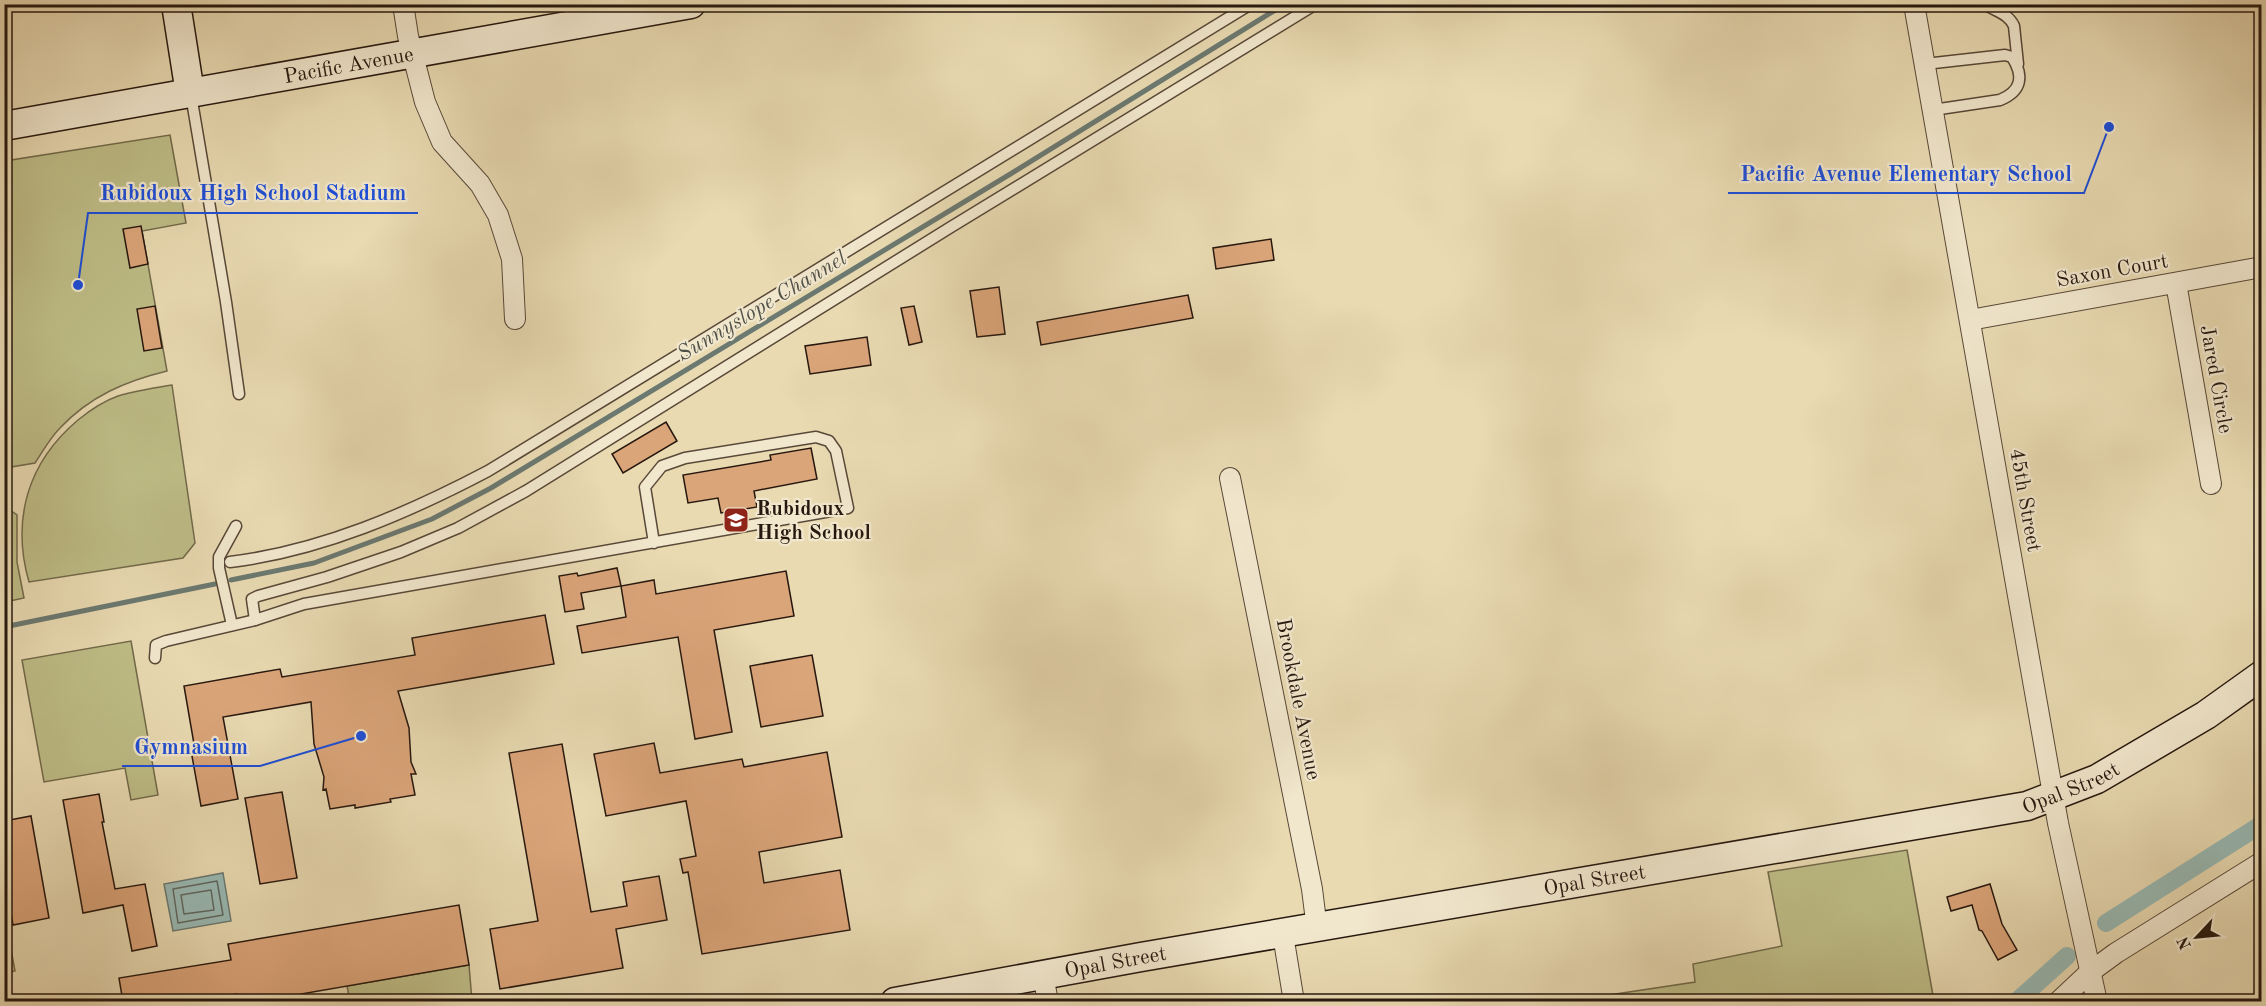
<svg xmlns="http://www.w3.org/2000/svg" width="2266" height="1006" font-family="'Old Standard TT',serif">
	<rect width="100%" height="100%" fill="#e9dab2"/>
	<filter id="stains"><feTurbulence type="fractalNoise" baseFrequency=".00333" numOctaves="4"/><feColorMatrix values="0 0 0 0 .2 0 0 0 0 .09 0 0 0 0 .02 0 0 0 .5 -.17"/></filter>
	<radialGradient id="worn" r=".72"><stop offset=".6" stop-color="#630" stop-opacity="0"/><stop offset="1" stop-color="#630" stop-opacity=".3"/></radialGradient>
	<!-- green -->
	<g fill="#bebd87" stroke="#726a4b" stroke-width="1.5">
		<path d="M170 135 186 223 142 231 167 371C126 381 90 396 60 428 50 438 43 451 35 463L5 468V161Z"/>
		<path d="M172 385 195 543 183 558 29 582C11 519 28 462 78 420 89 411 104 401 118 396 135 391 154 388 172 385Z"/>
		<polygon points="4,506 17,515 17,562 24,598 5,602"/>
		<polygon points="131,641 158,795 131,800 125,768 44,782 22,660"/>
		<polygon points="1907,850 1934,1001 1569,1001 1695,982 1693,964 1782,946 1768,872"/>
		<polygon points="4,912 15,971 5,973 4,973"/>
		<polygon points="469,965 472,1001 350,1001 347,986"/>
	</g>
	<!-- water -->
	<polygon fill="#99b9b3" stroke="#6b7971" stroke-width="1.5" points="223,873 231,921 173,931 164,884"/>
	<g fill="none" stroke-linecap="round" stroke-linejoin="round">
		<!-- shore -->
		<g stroke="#606861" stroke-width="1.5">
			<polygon points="217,881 223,915 178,923 173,889"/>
			<polygon points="211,890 214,910 184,914 181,895"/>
		</g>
		<!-- stream -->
		<g stroke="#6b7971" stroke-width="5">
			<polyline points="231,580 314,563 432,519 491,488 1012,173 1285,4"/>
			<polyline points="4,627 215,584"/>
		</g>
		<!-- canal -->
		<g stroke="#99b9b3" stroke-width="18">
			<polyline points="2106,923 2262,824"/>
			<polyline points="2016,1002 2067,956"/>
		</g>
	</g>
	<!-- building -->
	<g fill="#dba57a" stroke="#27180f" stroke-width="1.5">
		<polygon points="141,226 148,264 130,268 123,229"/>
		<polygon points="1271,239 1274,260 1216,269 1213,248"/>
		<polygon points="999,287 1005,334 977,337 970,291"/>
		<polygon points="1188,295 1193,318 1041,345 1037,322"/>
		<polygon points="155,306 162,348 144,351 137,309"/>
		<polygon points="914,306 922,342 909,345 901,308"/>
		<polygon points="867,337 871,365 810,374 805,346"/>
		<polygon points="666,422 677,441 623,473 612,454"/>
		<polygon points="811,448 817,479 754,491 757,507 721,513 718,498 688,503 683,475 771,460 770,455"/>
		<polygon points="617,568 621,586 581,593 584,609 565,612 559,576 577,573 578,576"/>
		<polygon points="786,571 794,616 714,630 732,732 695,739 678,637 582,653 577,626 626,617 621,586 654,580 656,594"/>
		<polygon points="545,615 554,664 398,691 409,728 411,762 416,774 411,774 415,795 390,799 391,802 355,808 355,805 330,809 326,789 323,790 324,777 314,744 311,702 223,717 238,799 201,806 190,745 194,744 184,686 280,669 282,677 415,655 412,638"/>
		<polygon points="812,655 823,716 761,727 750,666"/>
		<polygon points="654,743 660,773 742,759 744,767 827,752 842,837 759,852 764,883 840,870 850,930 702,954 688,872 683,873 680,859 696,856 686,801 606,816 594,754"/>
		<polygon points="562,744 591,912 627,906 623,882 659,876 667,920 616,929 623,968 500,989 490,929 538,921 509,753"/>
		<polygon points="282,792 297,878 260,884 245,798"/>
		<polygon points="99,794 104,822 102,822 115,889 145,884 157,946 132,951 123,905 83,913 63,800"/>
		<polygon points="31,816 49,918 13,925 4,875 4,821"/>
		<polygon points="1990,884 2002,924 2017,950 1998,960 1982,931 1979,930 1972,905 1951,911 1947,897"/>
		<polygon points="459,905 469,965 255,1002 238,1002 237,994 202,999 202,1002 123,1002 119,978 231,960 228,944"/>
	</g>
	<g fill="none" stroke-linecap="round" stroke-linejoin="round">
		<!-- lane casing -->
		<g stroke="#584838" stroke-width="13">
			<g id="lane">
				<path d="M1985 4C1996 12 2008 13 2014 26L2018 64"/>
				<path d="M1925 64 2005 55 2012 57C2024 76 2022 91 2000 100L1933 110"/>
				<polyline points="191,95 226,302 239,394"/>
				<path d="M230 562C321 551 408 513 488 471L1251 4"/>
				<polyline points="255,620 252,599 258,596 327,577 401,552 458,528 526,491 951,227 1316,4"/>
				<polyline points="232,625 219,568 219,557 236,526"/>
				<polyline points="155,658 156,645 166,641 255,620 304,604 848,508 836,451 829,441 816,437 685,458 662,466 645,487 654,543"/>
			</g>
		</g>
		<!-- street casing -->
		<g stroke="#584838" stroke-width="22">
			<g id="street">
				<polyline points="403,4 408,36 425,102 442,142 480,184 498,215 512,259 515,319"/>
				<polyline points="1914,4 2058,823 2097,1002"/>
				<polyline points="2176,283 2211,484"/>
				<polyline points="1970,320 2262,267"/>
				<polyline points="1230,478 1312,889 1317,929"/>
				<polyline points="1283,935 1294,1002"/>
				<polyline points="1043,975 1048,1002"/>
				<polyline points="2058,1002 2090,972 2116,953 2262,862"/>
			</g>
		</g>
		<!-- secondary casing -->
		<g stroke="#27180f" stroke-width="31">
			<g id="secondary">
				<polyline points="176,4 190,93"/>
				<path id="s1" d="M4 126 691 4"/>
				<path id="s2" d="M895 1002 1141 957 2027 806 2097 779 2206 715 2262 675"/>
			</g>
		</g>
		<!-- lane -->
		<use href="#lane" stroke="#f1e7cd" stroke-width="10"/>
		<!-- street -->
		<use href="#street" stroke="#f1e7cd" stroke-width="20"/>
		<!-- secondary -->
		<use href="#secondary" stroke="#f1e7cd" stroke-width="28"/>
	</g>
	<!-- icons -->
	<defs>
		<g id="school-square" transform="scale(1.35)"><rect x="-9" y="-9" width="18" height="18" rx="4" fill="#8f2418" stroke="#f1e7cd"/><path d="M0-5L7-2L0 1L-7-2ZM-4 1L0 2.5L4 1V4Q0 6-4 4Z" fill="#fff"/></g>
	</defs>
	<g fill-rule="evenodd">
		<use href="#school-square" x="736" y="520"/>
	</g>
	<g text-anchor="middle" stroke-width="4.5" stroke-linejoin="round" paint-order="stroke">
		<!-- street labels -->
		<g font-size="21" fill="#27180f" stroke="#f1e7cd">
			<text dy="7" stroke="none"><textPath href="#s1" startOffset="350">Pacific Avenue</textPath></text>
			<text transform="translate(2112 270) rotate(-10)" y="7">Saxon Court</text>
			<text transform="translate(2217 379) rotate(80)" y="7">Jared Circle</text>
			<text transform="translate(2026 500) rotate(80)" y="7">45th Street</text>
			<text transform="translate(1299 699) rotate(79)" y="7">Brookdale Avenue</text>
			<text dy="7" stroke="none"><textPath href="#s2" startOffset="1196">Opal Street</textPath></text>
			<text dy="7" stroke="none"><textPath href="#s2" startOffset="710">Opal Street</textPath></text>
			<text dy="7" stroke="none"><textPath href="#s2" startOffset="224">Opal Street</textPath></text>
		</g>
		<!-- poi labels -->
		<g font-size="21" font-weight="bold" fill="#27180f" stroke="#f1e7cd" text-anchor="start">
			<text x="756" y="515">Rubidoux<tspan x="756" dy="24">High School</tspan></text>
		</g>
		<!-- water labels -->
		<g font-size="22" font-style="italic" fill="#4f5048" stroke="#f1e7cd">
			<text transform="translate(761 305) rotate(-31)" y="8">Sunnyslope Channel</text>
		</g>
	</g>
	<!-- callouts -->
	<path fill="none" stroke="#1d4ed8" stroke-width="2" d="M2109 127L2084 193H1728M78 285L88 213H418M361 736L260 766H122"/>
	<g fill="#1d4ed8" stroke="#f1e7cd" stroke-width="2">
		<circle cx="2109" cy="127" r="6"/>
		<circle cx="78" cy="285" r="6"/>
		<circle cx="361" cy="736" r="6"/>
	</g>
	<g font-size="22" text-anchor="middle" font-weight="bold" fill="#1d4ed8" stroke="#f1e7cd" stroke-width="4.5" stroke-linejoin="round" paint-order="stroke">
		<text x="1906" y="181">Pacific Avenue Elementary School</text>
		<text x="253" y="200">Rubidoux High School Stadium</text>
		<text x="191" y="754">Gymnasium</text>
	</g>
	<!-- margin -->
	<rect width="2266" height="1006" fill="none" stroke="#e9dab2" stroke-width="24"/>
	<rect x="6" y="6" width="2254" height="994" fill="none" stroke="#27180f" stroke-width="3"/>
	<rect x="12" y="12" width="2242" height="982" fill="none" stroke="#27180f" stroke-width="1.5"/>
	<!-- north arrow -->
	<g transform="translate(2197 937) rotate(244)" stroke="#f1e7cd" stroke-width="4.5" paint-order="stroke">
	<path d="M0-4.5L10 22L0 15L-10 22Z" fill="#27180f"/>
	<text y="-9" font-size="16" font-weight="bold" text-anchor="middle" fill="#27180f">N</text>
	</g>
	<rect width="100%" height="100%" filter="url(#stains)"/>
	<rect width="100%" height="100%" fill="url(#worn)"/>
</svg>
